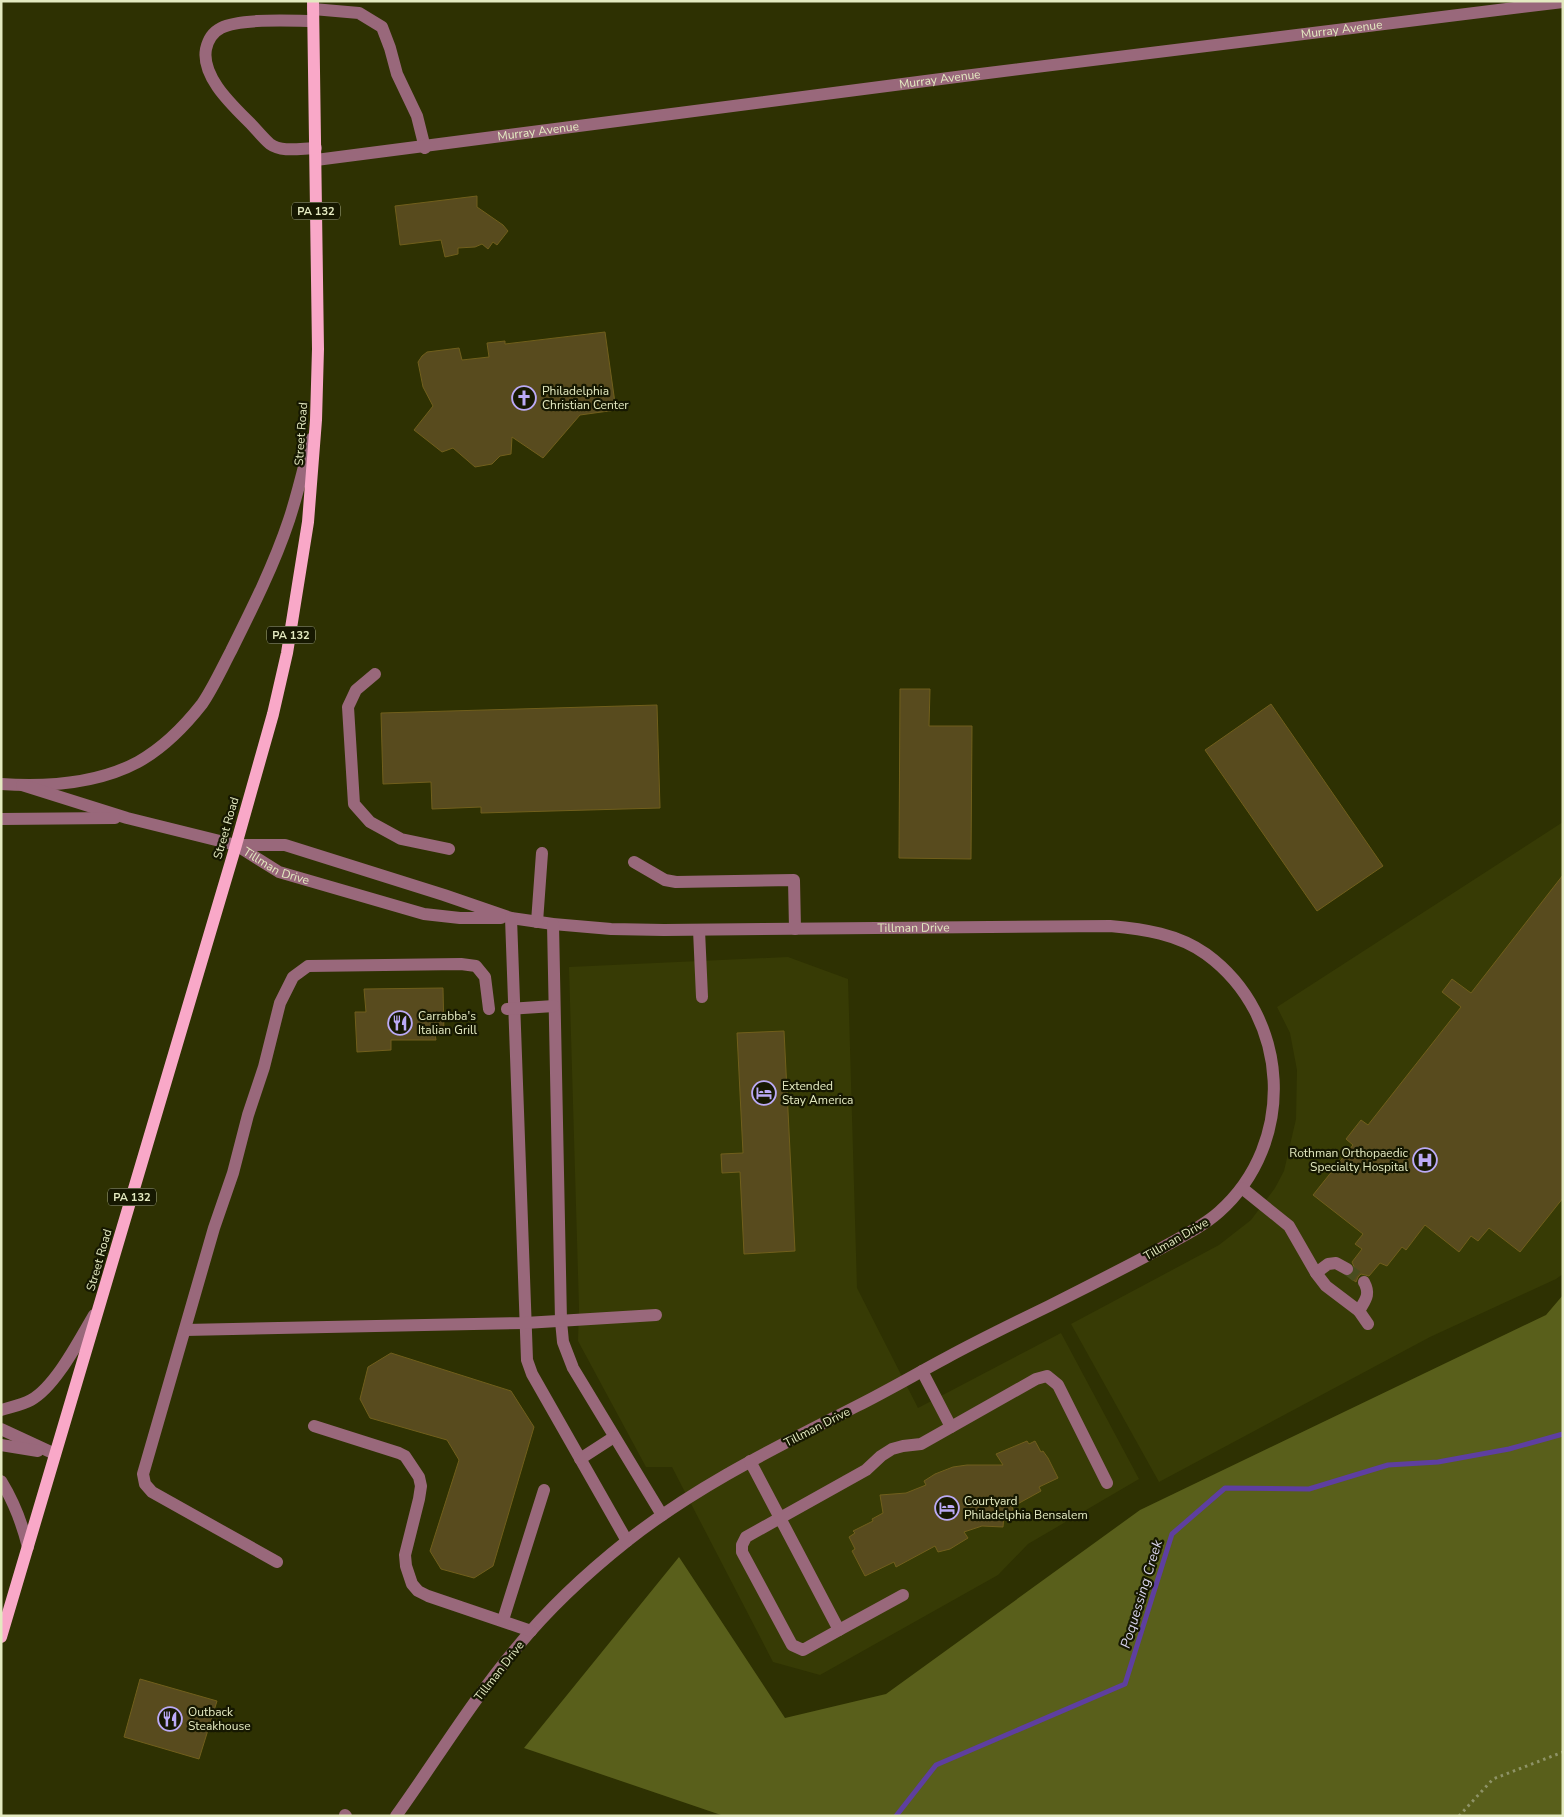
<svg xmlns="http://www.w3.org/2000/svg" width="1564" height="1817" font-family="'Nunito Sans',sans-serif">
	<rect width="100%" height="100%" fill="#2e3102"/>
	<!-- built -->
	<g fill="#373b05">
		<polygon points="1563,822 1563,1274 1556,1279 1430,1337 1159,1482 1071,1324 1219,1245 1251,1220 1275,1188 1284,1171 1296,1119 1297,1070 1290,1033 1277,1007"/>
		<polygon points="788,957 848,979 857,1288 918,1408 1061,1333 1139,1479 1028,1544 998,1575 820,1675 773,1662 672,1467 646,1467 578,1341 579,1308 569,967"/>
	</g>
	<!-- forest -->
	<polygon fill="#595f1b" points="1563,1295 1563,1816 724,1816 524,1748 679,1557 785,1718 886,1694 1140,1510 1546,1315"/>
	<g fill="none" stroke-linecap="round" stroke-linejoin="round">
		<!-- stream -->
		<polyline stroke="#5e3fa0" stroke-width="5" points="896,1816 936,1765 1125,1684 1172,1534 1225,1488 1309,1489 1388,1465 1438,1462 1509,1449 1563,1434"/>
	</g>
	<!-- building -->
	<g fill="#584b1e" stroke="#715f1c">
		<polygon points="477,196 477,207 503,225 508,231 497,245 493,242 488,249 482,244 475,247 458,248 458,254 445,257 441,240 400,245 395,206"/>
		<polygon points="605,332 616,410 580,415 543,458 512,437 511,454 500,456 492,464 475,467 453,448 442,452 414,430 433,406 423,387 418,362 422,356 427,352 459,348 462,360 489,357 487,343 505,341 505,344"/>
		<polygon points="900,689 930,689 929,726 972,726 971,859 899,858"/>
		<polygon points="1271,704 1383,866 1317,911 1205,750"/>
		<polygon points="657,705 660,808 481,813 481,807 432,809 431,782 383,784 381,713"/>
		<polygon points="1563,875 1563,1198 1520,1252 1489,1228 1478,1241 1471,1236 1459,1252 1425,1225 1406,1250 1402,1247 1387,1266 1380,1263 1369,1276 1361,1274 1358,1277 1356,1282 1349,1277 1354,1273 1355,1269 1352,1262 1362,1249 1355,1244 1363,1234 1313,1195 1353,1145 1346,1139 1361,1120 1368,1125 1461,1007 1442,992 1452,979 1471,993"/>
		<polygon points="443,988 444,1034 435,1034 436,1040 391,1040 391,1050 357,1052 355,1012 366,1012 364,989"/>
		<polygon points="784,1031 795,1251 744,1254 740,1172 722,1173 721,1154 743,1153 737,1033"/>
		<polygon points="391,1353 511,1391 534,1427 493,1566 474,1578 441,1569 430,1551 459,1460 447,1440 370,1418 360,1399 368,1367"/>
		<polygon points="1027,1441 1029,1444 1035,1441 1041,1452 1043,1451 1048,1458 1058,1478 1039,1487 1041,1491 1012,1507 1013,1510 1004,1515 1003,1527 982,1526 964,1532 968,1538 950,1549 938,1552 935,1546 896,1567 894,1562 865,1576 852,1551 855,1549 849,1537 855,1533 853,1531 873,1521 872,1519 883,1513 880,1495 906,1493 926,1485 924,1481 935,1474 953,1467 967,1465 1003,1465 996,1454"/>
		<polygon points="140,1679 217,1701 199,1759 124,1737"/>
	</g>
	<g fill="none" stroke-linecap="round" stroke-linejoin="round">
		<!-- minor-tunnel -->
		<polyline stroke="#494d1f" stroke-width="12" stroke-dasharray="12 6" stroke-linecap="butt" points="1347,1269 1364,1282"/>
		<!-- path -->
		<polyline stroke="#8e9367" stroke-width="3" stroke-dasharray="2.5 4" stroke-linecap="butt" points="1459,1816 1493,1779 1563,1752"/>
		<!-- minor -->
		<g stroke="#99687b" stroke-width="12">
			<polyline points="313,9 359,13 382,27 390,48 397,74 417,116 425,148"/>
			<path d="M313 21C291 21 240 18 221 28 213 32 208 40 206 49 201 76 231 104 249 122 256 129 263 138 270 144 282 153 302 148 316 148"/>
			<path id="s1" d="M316 160 964 76 1563 2"/>
			<polyline points="375,674 356,690 348,707 354,804 370,822 401,839 449,849"/>
			<path d="M1 784C46 787 97 784 138 762 163 748 184 727 202 704 213 688 222 668 231 651 252 609 274 565 289 520 298 493 304 466 311 439"/>
			<path id="s2" d="M22 785 127 818 236 845H285L444 895 511 918 553 924 611 929 664 930 1110 926C1144 929 1178 934 1206 954 1291 1016 1297 1143 1219 1212 1201 1228 1179 1238 1158 1250 1122 1269 1085 1288 1049 1306 1014 1323 979 1340 946 1358 916 1374 887 1391 857 1406 777 1447 698 1485 627 1541 588 1572 550 1607 518 1646 473 1699 437 1759 396 1816"/>
			<polyline points="1,819 115,818"/>
			<path id="s3" d="M236 845 279 872 424 914 460 918H501"/>
			<polyline points="634,862 665,880 676,882 794,880 795,929"/>
			<polyline points="511,918 527,1360 532,1374 627,1541"/>
			<polyline points="537,922 542,853"/>
			<polyline points="553,924 561,1321 563,1342 573,1368 662,1515"/>
			<polyline points="699,930 702,997"/>
			<polyline points="507,1009 554,1006"/>
			<polyline points="1242,1188 1289,1226 1316,1273 1326,1286 1359,1311 1368,1324"/>
			<polyline points="1316,1273 1328,1264 1336,1263 1347,1269"/>
			<path d="M1359 1311C1365 1300 1371 1295 1364 1282"/>
			<polyline points="185,1330 525,1323 656,1315"/>
			<polyline points="922,1371 951,1427"/>
			<path d="M1 1410C11 1407 22 1405 31 1400 56 1386 79 1340 94 1315"/>
			<polyline points="314,1426 399,1453 405,1456 419,1477 421,1486 419,1499 405,1555 406,1566 412,1584 418,1591 428,1596 531,1631"/>
			<polyline points="1,1429 55,1454"/>
			<polyline points="1,1445 38,1451"/>
			<polyline points="580,1459 614,1437"/>
			<polyline points="750,1461 839,1630 803,1650 792,1645 742,1552 742,1545 746,1537 866,1470 881,1456 892,1449 903,1446 921,1444 1036,1379 1047,1376 1058,1385 1107,1483"/>
			<path d="M1 1481C14 1502 22 1523 28 1547"/>
			<polyline points="277,1562 152,1492 145,1484 143,1474 214,1228 233,1173 248,1115 264,1067 280,1003 293,977 308,966 461,964 476,966 485,977 489,1009"/>
			<polyline points="503,1620 544,1490"/>
			<polyline points="839,1630 903,1595"/>
			<polyline points="345,1815 346,1816"/>
		</g>
		<!-- major -->
		<polyline stroke="#f9a8c8" stroke-width="12" points="1,1637 236,845 273,714 287,653 308,522 316,420 318,349 313,1"/>
	</g>
	<!-- icons -->
	<defs>
		<g id="church-ring" transform="scale(1.25)"><circle r="9.5" fill="#161801" stroke="#bbaaf6" stroke-width="1.5"/><path d="M-1.2-6h2.4v3.5h3.3v2.4h-3.3V6h-2.4V-.1h-3.3v-2.4h3.3Z" fill="#bbaaf6"/></g>
		<g id="restaurant-ring" transform="scale(1.25)"><circle r="9.5" fill="#161801" stroke="#bbaaf6" stroke-width="1.5"/><path d="M-5-6h1v4h1v-4h1v4h1v-4h1v5L-1.5 .5V6h-2V.5L-5-1ZM5-6V6H3V1.5H1.5Q1.5-4 5-6Z" fill="#bbaaf6"/></g>
		<g id="hotel-ring" transform="scale(1.25)"><circle r="9.5" fill="#161801" stroke="#bbaaf6" stroke-width="1.5"/><path d="M-6-4.5h1.5V1H6V5H4.5V3h-9V5H-6ZM-4 0a1.8 1.8 0 1 1 3.6 0ZM.5 0V-2.5h3Q6-2.5 6 0Z" fill="#bbaaf6"/></g>
		<g id="hospital-ring" transform="scale(1.25)"><circle r="9.5" fill="#161801" stroke="#bbaaf6" stroke-width="1.5"/><path d="M-5-5h3v3.5h4V-5h3V5h-3V1.5h-4V5h-3Z" fill="#bbaaf6"/></g>
	</defs>
	<g fill-rule="evenodd">
		<use href="#church-ring" x="524" y="398"/>
		<use href="#restaurant-ring" x="400" y="1023"/>
		<use href="#hotel-ring" x="764" y="1093"/>
		<use href="#hospital-ring" x="1425" y="1160"/>
		<use href="#hotel-ring" x="947" y="1508"/>
		<use href="#restaurant-ring" x="170" y="1719"/>
	</g>
	<g text-anchor="middle" stroke-width="4.5" stroke-linejoin="round" paint-order="stroke">
		<!-- shield labels -->
		<g fill="#161801" stroke="#a6ab87" stroke-width="1">
			<rect x="292" y="202.5" width="48" height="17" rx="4"/>
			<rect x="267" y="626.5" width="48" height="17" rx="4"/>
			<rect x="108" y="1188.5" width="48" height="17" rx="4"/>
		</g>
		<g font-size="11" font-weight="bold" fill="#e4eac1">
			<text x="316" y="215">PA 132</text>
			<text x="291" y="639">PA 132</text>
			<text x="132" y="1201">PA 132</text>
		</g>
		<!-- street labels -->
		<g font-size="12" fill="#e4eac1" stroke="#161801">
			<text dy="4" stroke="none"><textPath href="#s1" startOffset="1034">Murray Avenue</textPath></text>
			<text dy="4" stroke="none"><textPath href="#s1" startOffset="629">Murray Avenue</textPath></text>
			<text dy="4" stroke="none"><textPath href="#s1" startOffset="224">Murray Avenue</textPath></text>
			<text transform="translate(301 434) rotate(-86)" y="4">Street Road</text>
			<text transform="translate(226 828) rotate(-74)" y="4">Street Road</text>
			<text dy="4" stroke="none"><textPath href="#s3" startOffset="46">Tillman Drive</textPath></text>
			<text dy="4" stroke="none"><textPath href="#s2" startOffset="912">Tillman Drive</textPath></text>
			<text transform="translate(1176 1239) rotate(-30)" y="4">Tillman Drive</text>
			<text transform="translate(99 1260) rotate(-74)" y="4">Street Road</text>
			<text transform="translate(817 1427) rotate(-27)" y="4">Tillman Drive</text>
			<text transform="translate(499 1671) rotate(-52)" y="4">Tillman Drive</text>
		</g>
		<!-- poi labels -->
		<g font-size="12" fill="#e4eac1" stroke="#161801" text-anchor="start">
			<text x="542" y="395">Philadelphia<tspan x="542" dy="14">Christian Center</tspan></text>
			<text x="418" y="1020">Carrabba's<tspan x="418" dy="14">Italian Grill</tspan></text>
			<text x="782" y="1090">Extended<tspan x="782" dy="14">Stay America</tspan></text>
			<text x="1408" y="1157" text-anchor="end">Rothman Orthopaedic<tspan x="1408" dy="14">Specialty Hospital</tspan></text>
			<text x="964" y="1505">Courtyard<tspan x="964" dy="14">Philadelphia Bensalem</tspan></text>
			<text x="188" y="1716">Outback<tspan x="188" dy="14">Steakhouse</tspan></text>
		</g>
		<!-- water labels -->
		<g font-size="14" font-style="italic" fill="#d7d2ec" stroke="#161801">
			<text transform="translate(1141 1594) rotate(-73)" y="5">Poquessing Creek</text>
		</g>
	</g>
	<!-- border -->
	<rect width="1564" height="1817" fill="none" stroke="#e4eac1" stroke-width="5"/>
</svg>
